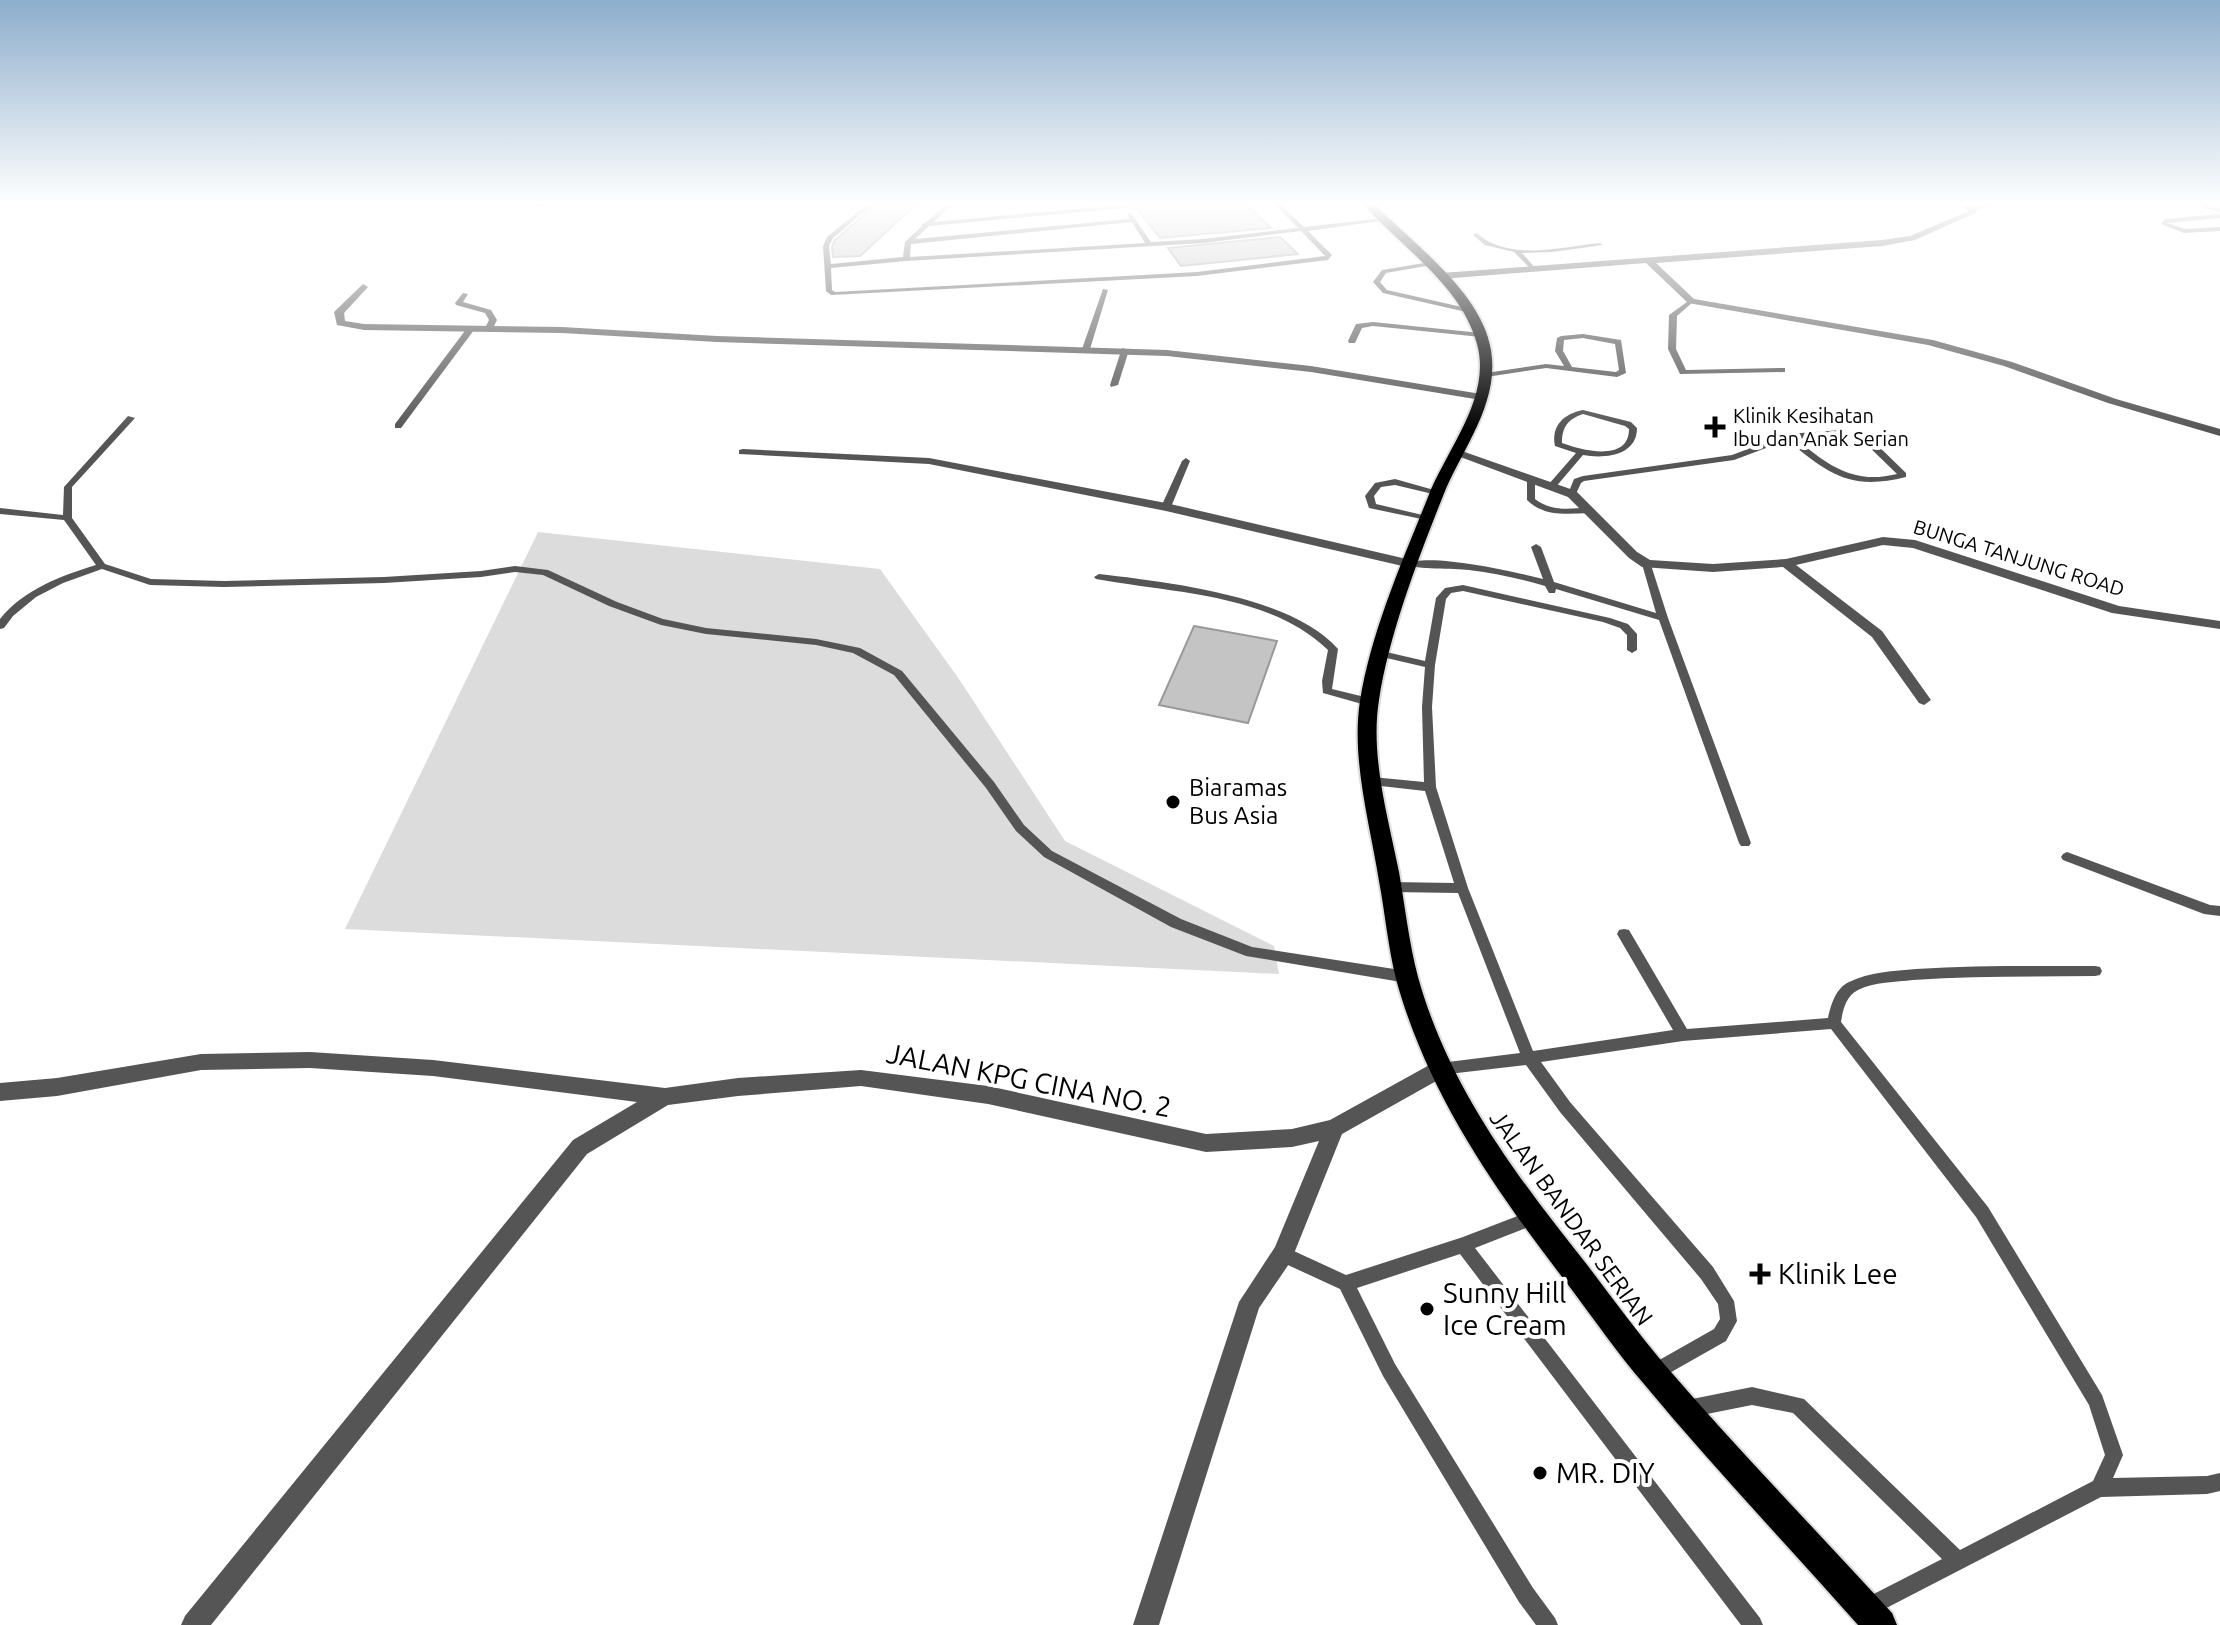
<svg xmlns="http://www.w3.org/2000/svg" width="2220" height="1625" font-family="Ubuntu,sans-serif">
	<rect width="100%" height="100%" fill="#fff"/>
	<!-- green -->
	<polygon fill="#dcdcdc" points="538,532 880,569 959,679 1065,841 1274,946 1279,974 345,929"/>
	<!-- building -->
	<g fill="#c4c4c4" stroke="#999" stroke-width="2">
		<polygon points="875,205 915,205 860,256 833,257 832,247 835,240"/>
		<polygon points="1134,205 1247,205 1271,228 1160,238"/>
		<polygon points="1280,237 1298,254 1181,266 1168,248"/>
		<polygon points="1194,626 1277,641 1248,723 1159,705"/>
	</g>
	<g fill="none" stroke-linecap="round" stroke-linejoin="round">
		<!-- primary casing -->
		<g stroke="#dbdbdb" stroke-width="4">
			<path id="primary" d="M1364 205H1375C1414 244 1482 293 1491 350 1500 404 1461 450 1443 496 1418 559 1389 634 1379 700 1370 756 1388 817 1399 872 1405 906 1409 943 1418 977 1449 1088 1518 1178 1588 1266 1613 1299 1637 1332 1664 1364 1737 1449 1816 1530 1892 1613L1897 1625H1858C1787 1545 1713 1467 1644 1384 1617 1353 1594 1319 1569 1286 1496 1191 1428 1095 1396 979 1388 947 1385 913 1379 881 1370 824 1351 759 1360 701 1371 632 1402 562 1428 497 1446 450 1492 398 1477 344 1461 285 1403 249 1364 205Z"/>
		</g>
		<!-- service -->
		<g fill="#555" fill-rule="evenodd">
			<polygon points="529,205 548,205 545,207"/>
			<path d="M866 205H872L833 238 829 246 831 264 903 257 905 242 922 226V224L925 223 946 205H952L934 222 1119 205 1128 206 1125 208 929 226 915 239 1130 219 1127 214 1130 212 1151 242 1203 239 1298 228 1275 205H1281L1304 227 1384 218 1387 220 1308 231 1332 255 1328 260 1197 276 831 295 826 291 823 246 827 237ZM1132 222 1145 243 910 257 911 244ZM1301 231 1325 256 1197 272 835 292 832 290 831 268 906 261 1203 243Z"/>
			<polygon points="1985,205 1996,205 1973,211 1970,209"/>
			<polygon points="2198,205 2207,205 2220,209 2220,213"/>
			<polygon points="2220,214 2220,218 2167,223 2185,229 2220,227 2220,231 2184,233 2161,224 2165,219"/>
			<path d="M1476 233C1481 236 1486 241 1492 243 1524 258 1567 246 1600 243L1603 245 1552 252 1522 253 1536 269 1533 271 1514 252 1485 245 1474 236V234Z"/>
			<polygon points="1430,262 1433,264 1432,265 1386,273 1380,282 1387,290 1475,310 1475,314 1383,293 1373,282 1382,270"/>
			<polygon points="1103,289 1108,290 1090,349 1083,351 1082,349"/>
			<polygon points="463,293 468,294 463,302 491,310 497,320 491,332 484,330 489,320 485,313 456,305 455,303"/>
			<polygon points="1691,299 1693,300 1693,302 1677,316 1676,349 1686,370 1782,368 1785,368 1785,372 1680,374 1668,349 1669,315"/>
			<polygon points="1373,322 1481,333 1485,335 1481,337 1373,326 1362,328 1355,343 1349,343 1348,341 1356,324"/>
			<polygon points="467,328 474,330 401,428 395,428 395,424"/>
			<path d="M1583 334 1621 340 1626 373 1617 377 1546 368 1486 377 1482 375 1486 373 1546 364 1564 366 1555 351 1557 338 1561 336ZM1583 338 1615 344 1619 370 1616 372 1572 367 1563 351 1564 340Z"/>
			<polygon points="1122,348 1129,350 1118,385 1111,387 1110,385"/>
			<path d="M1583 410 1631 422 1637 428C1637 456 1604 459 1583 455L1554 489H1548V485L1576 453 1555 446C1551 425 1564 414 1583 410ZM1583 414 1625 426 1629 429C1629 463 1581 450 1562 443 1562 427 1568 419 1583 414Z"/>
			<path d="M128 416 135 418 72 487V518L105 564 151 579 224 581 384 577 481 571 515 566 548 570 617 602 663 619 706 628 816 639 860 648 902 671 994 782 1024 825 1052 851 1181 919 1252 947 1407 971 1412 973 1414 977 1412 981 1407 983 1246 956 1171 927 1044 857 1016 831 986 788 894 675 853 653 816 645 706 634 661 625 609 606 543 575 515 572 481 577 384 583 224 587 150 585 102 569 63 583 36 597 13 616 4 628 0 629V619C24 589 61 576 96 565L64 520 0 514V508L63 515 64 487Z"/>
			<path d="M1842 430 1869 437 1906 473V477C1850 491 1829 474 1787 440L1734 460 1584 481 1581 483 1575 496 1572 497 1568 494 1574 479 1583 476 1732 455 1788 434ZM1842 436 1863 441 1897 474C1853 485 1828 465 1796 439Z"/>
			<polygon points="1186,458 1190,461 1171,507 1169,509 1163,509 1161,507 1182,461"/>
			<path d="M1531 477 1535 480V499C1552 512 1570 509 1590 507L1595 510 1590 513C1567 514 1544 517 1527 500V480Z"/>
			<polygon points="1395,479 1441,492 1437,495 1395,485 1381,487 1374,496 1376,504 1431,517 1431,521 1369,508 1365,496 1375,483"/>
			<path d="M1536 544 1541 547 1554 582 1656 613 1642 564 1644 562H1650L1668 618 1751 843 1749 846H1741L1739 843 1659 620 1556 589 1555 593H1549L1545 586C1521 579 1495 573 1469 570 1454 568 1416 570 1406 564 1428 552 1516 572 1543 579L1531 547Z"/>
			<path d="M1099 574C1167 582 1292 596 1338 649L1332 689 1373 699 1374 702 1369 706 1323 693 1322 681 1328 650C1269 593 1171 593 1096 579L1094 577Z"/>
			<path d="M1463 585 1610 618 1628 624 1637 634V650L1632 653 1627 650V635L1620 628 1603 622 1463 591 1451 593 1446 599 1435 665 1432 707 1436 787 1468 888 1533 1051 1673 1030 1617 934 1619 930 1624 929 1629 930 1687 1029 1828 1018C1831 1004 1836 988 1849 982 1869 972 1894 971 1916 969 1975 965 2035 966 2095 966L2100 967 2102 971 2100 975 2095 976C2034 977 1974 976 1913 980 1896 982 1874 982 1858 990 1846 996 1843 1009 1841 1022L1988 1207 2102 1395 2123 1455 2113 1478 2207 1476 2220 1473V1491L2207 1494 2101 1497 1869 1617 1862 1614 1859 1607 1862 1600 1942 1559 1793 1413 1752 1405 1687 1418 1681 1415 1678 1409 1681 1403 1687 1400 1752 1387 1804 1399 1960 1550 2093 1481 2105 1455 2089 1405 1976 1217 1831 1029 1683 1041 1541 1062 1570 1102 1713 1267 1734 1301 1737 1321 1726 1341 1659 1379 1653 1382 1647 1379 1644 1373 1647 1367 1714 1329 1720 1319 1718 1304 1701 1279 1560 1112 1526 1065 1440 1075 1435 1073 1433 1069 1435 1065 1440 1063 1520 1053 1458 893 1391 892 1387 890 1385 887 1387 884 1391 882 1454 883 1425 791 1372 785 1366 781 1372 777 1424 782 1422 707 1425 667 1378 656 1377 654 1382 651 1425 661 1436 598 1445 588Z"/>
			<polygon points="2067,852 2210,905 2220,906 2220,916 2204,914 2063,860 2061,857 2063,854"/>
			<polygon points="1533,1210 1539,1213 1541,1218 1539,1223 1475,1248 1760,1618 1763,1625 1741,1625 1460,1254 1357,1288 1395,1364 1533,1588 1555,1618 1558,1625 1536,1625 1519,1602 1383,1376 1340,1289 1277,1260 1275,1254 1277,1248 1283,1246 1346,1275 1463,1237"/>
		</g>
		<!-- minor -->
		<g fill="#555" fill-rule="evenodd">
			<polygon points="1960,205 1976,207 1977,212 1915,240 1882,246 1656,263 1694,299 1933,340 2012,362 2116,399 2220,429 2220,436 2108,403 2004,366 1928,345 1688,303 1646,263 1441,279 1436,276 1441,273 1882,240 1910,236 1969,211"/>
			<polygon points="363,284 368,287 344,313 345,321 364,324 562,327 717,336 1167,350 1311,366 1481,394 1486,397 1481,400 1311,372 1167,356 717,342 562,333 364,330 337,325 334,312"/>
			<polygon points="743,449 929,458 1166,503 1411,560 1417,564 1411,568 1166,511 929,464 739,454 739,450"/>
			<polygon points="1459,450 1576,491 1637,552 1650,560 1713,564 1786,559 1883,537 1915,540 2119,606 2220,621 2220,629 2112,613 1913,548 1883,545 1796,565 1882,631 1931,700 1924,705 1919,703 1872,637 1783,567 1713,572 1642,567 1629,558 1568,497 1455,455 1455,451"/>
			<polygon points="310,1052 433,1060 665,1088 738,1078 861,1070 988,1086 1206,1134 1292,1129 1330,1120 1433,1063 1440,1061 1447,1063 1450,1069 1447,1075 1342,1134 1291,1261 1259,1308 1159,1625 1133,1625 1239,1302 1275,1247 1319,1141 1292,1147 1206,1152 988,1104 861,1086 738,1096 668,1105 587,1154 211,1625 181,1625 185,1616 573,1140 637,1102 433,1076 310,1068 201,1070 57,1096 0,1101 0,1083 57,1078 201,1054"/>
		</g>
		<!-- primary -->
		<use href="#primary" fill="#000" fill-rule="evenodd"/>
	</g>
	<!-- sky -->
	<linearGradient id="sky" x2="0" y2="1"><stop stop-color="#8cadcc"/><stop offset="0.47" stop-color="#fff"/><stop offset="1" stop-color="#fff" stop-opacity="0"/></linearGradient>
	<rect width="2220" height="432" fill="url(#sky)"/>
	<!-- markers -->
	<g fill="#000" stroke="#fff" stroke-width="3">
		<path d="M1711 415h8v8h8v8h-8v8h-8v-8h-8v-8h8z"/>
		<circle cx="1173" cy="802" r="8"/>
		<path d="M1756 1262h8v8h8v8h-8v8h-8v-8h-8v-8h8z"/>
		<circle cx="1427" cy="1309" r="8"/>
		<circle cx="1540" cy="1473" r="8"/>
	</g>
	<g text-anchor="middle" stroke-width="8" stroke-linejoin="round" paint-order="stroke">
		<!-- far-poi labels -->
		<g font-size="20" fill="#000" stroke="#fff" text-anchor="start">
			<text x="1733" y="423">Klinik Kesihatan<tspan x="1733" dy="23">Ibu dan Anak Serian</tspan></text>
		</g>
		<!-- far-street labels -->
		<g font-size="20" fill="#000" stroke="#fff">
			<text transform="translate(2019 558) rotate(17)" y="7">BUNGA TANJUNG ROAD</text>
		</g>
		<!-- poi labels -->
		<g font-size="24" fill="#000" stroke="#fff" text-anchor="start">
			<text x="1189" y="796">Biaramas<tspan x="1189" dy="28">Bus Asia</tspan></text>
		</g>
		<!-- street labels -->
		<g font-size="24" fill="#000" stroke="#fff">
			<text transform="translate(1571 1218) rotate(54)" y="8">JALAN BANDAR SERIAN</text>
		</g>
		<!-- near-street labels -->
		<g font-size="28" fill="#000" stroke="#fff">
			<text transform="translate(1029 1080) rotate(11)" y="10">JALAN KPG CINA NO. 2</text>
		</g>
		<!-- near-poi labels -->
		<g font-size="28" fill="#000" stroke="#fff" text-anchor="start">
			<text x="1778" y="1284">Klinik Lee</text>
			<text x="1443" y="1303">Sunny Hill<tspan x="1443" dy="32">Ice Cream</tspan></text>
			<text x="1556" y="1483">MR. DIY</text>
		</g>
	</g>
</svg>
